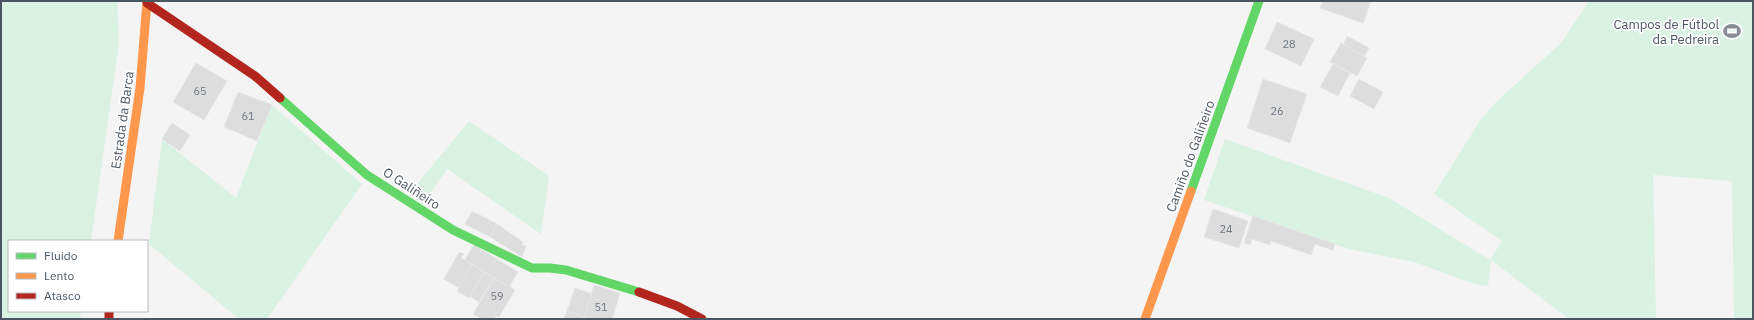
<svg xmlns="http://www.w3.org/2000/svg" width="1754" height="320" font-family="'IBM Plex Sans',sans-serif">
	<rect width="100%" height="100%" fill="#f4f4f4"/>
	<!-- green -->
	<g fill="#d9f2e3">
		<polygon points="1,1 117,1 119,43 91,241 9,241 9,311 81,311 80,319 1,319"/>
		<polygon points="1589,1 1753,1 1753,319 1734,319 1732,181 1653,175 1656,319 1569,319 1491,260 1488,286 1475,284 1414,262 1349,249 1204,200 1225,139 1389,198 1490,260 1502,241 1434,194 1481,119 1497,101 1561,43"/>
		<polygon points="272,105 362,184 267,319 239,319 149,244 162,139 236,198"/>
		<polygon points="469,121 549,176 541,234 447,169 423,204 409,194"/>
	</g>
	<!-- building -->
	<g fill="#ddddde" stroke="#e5e6e7">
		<polygon points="1323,1 1371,1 1363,23 1320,8"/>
		<polygon points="1277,22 1314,39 1301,66 1265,49"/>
		<polygon points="1347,36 1369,48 1364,56 1343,45"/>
		<polygon points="1341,43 1367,58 1357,76 1330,62"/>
		<polygon points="196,63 227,81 204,120 173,102"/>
		<polygon points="1333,64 1350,73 1338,96 1320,87"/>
		<polygon points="1263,79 1307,94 1290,143 1247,128"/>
		<polygon points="1359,79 1383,92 1374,109 1350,96"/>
		<polygon points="238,92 272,105 257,141 224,127"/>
		<polygon points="172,123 190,135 180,151 162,139"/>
		<polygon points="1213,209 1248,221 1239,248 1204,237"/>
		<polygon points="472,211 497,224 490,237 465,224"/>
		<polygon points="1253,216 1335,244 1333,250 1315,244 1311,255 1271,241 1270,245 1252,239 1250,245 1244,243"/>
		<polygon points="497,224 523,242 522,245 526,246 522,257 490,237"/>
		<polygon points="474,245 518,272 509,287 465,260"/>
		<polygon points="459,252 464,254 461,258 472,264 459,288 444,279"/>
		<polygon points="472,264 484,272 469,298 457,291"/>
		<polygon points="484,272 494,278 479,302 470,296"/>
		<polygon points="494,278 515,290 499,317 496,316 494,319 482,319 473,314"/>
		<polygon points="594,285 620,293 612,319 590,319 584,317"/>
		<polygon points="575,288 592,294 584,317 567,311"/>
		<polygon points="567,311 584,317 583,319 564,319"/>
	</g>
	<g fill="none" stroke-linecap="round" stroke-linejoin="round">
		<!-- fast -->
		<g stroke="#63d668" stroke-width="9">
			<polyline points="280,98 367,175 453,230 532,268 550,268 566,270 639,292"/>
			<polyline points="1191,191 1259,1"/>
		</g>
		<!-- slow -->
		<g stroke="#ff974d" stroke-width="9">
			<polyline points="118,241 140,88 147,1"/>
			<polyline points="1145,319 1191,191"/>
		</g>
		<!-- jam -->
		<g stroke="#b3261e" stroke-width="9">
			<polyline points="147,3 255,76 280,98"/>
			<polyline points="639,292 677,306 702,319"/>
			<polyline points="109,311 109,319"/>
		</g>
	</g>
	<!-- icons -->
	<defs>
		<g id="stadium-bare" transform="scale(1.38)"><path d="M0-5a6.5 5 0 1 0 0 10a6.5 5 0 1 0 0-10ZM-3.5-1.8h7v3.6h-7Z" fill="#868d94" stroke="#fff" stroke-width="2.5" paint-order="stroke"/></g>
	</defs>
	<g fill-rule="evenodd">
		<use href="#stadium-bare" x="1732" y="31"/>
	</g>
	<g text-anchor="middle" stroke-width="3.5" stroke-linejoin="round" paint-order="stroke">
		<!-- number labels -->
		<g font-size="11" fill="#707881">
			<text x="1289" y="48">28</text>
			<text x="200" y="95">65</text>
			<text x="1277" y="115">26</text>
			<text x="248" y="120">61</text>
			<text x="1226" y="233">24</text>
			<text x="497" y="300">59</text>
			<text x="601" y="311">51</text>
		</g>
		<!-- poi labels -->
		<g font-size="13" fill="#4a5661" stroke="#fff" text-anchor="end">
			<text x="1719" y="29">Campos de Fútbol<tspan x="1719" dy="15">da Pedreira</tspan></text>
		</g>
		<!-- street labels -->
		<g font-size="13" fill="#4a5661" stroke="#fff">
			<text transform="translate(122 120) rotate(-82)" y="5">Estrada da Barca</text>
			<text transform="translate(1190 156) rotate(-70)" y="5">Camiño do Galiñeiro</text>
			<text transform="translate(412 188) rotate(33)" y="5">O Galiñeiro</text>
		</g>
	</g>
	<!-- border -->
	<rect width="1754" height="320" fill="none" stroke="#4a5661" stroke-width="4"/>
	<!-- legend -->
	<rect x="8" y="240" width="140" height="72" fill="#ffffff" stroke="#b7bbc0"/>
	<rect x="16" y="253" width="20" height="6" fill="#63d668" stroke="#b7bbc0"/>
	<text x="44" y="260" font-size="12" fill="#4a5661">Fluido</text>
	<rect x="16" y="273" width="20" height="6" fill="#ff974d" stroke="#b7bbc0"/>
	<text x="44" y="280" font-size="12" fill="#4a5661">Lento</text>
	<rect x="16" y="293" width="20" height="6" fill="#b3261e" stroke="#b7bbc0"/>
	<text x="44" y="300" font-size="12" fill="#4a5661">Atasco</text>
</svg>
